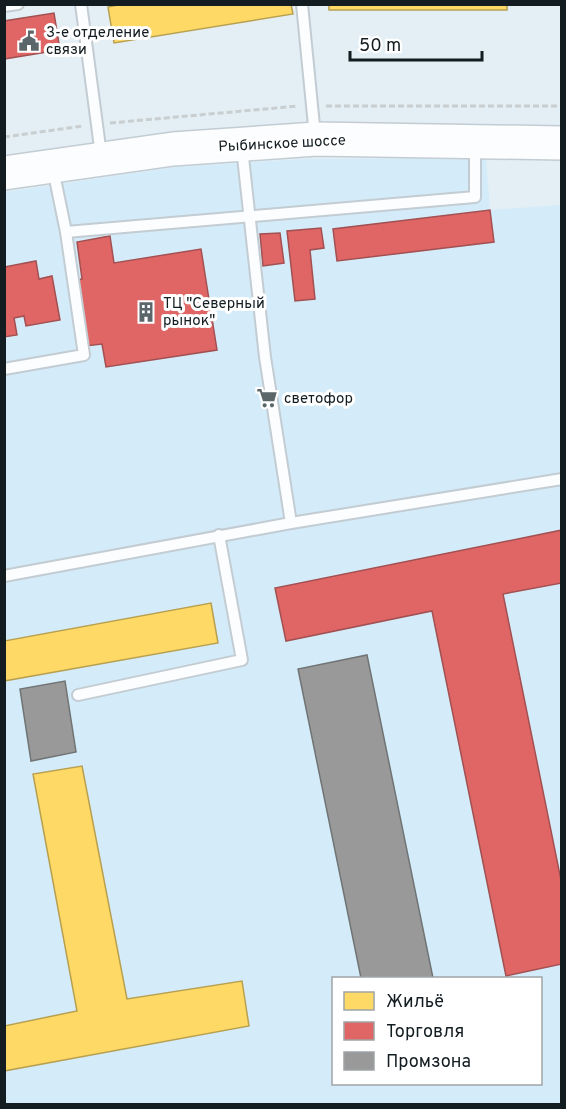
<svg xmlns="http://www.w3.org/2000/svg" width="566" height="1109" font-family="Overpass,sans-serif">
	<rect width="100%" height="100%" fill="#e3eff5"/>
	<!-- built -->
	<path fill="#d4ecf9" fill-rule="evenodd" d="M486 158 490 210 561 205V1104H5L4 192 176 167 303 159ZM334 978H540V1084H334Z"/>
	<!-- homes -->
	<g fill="#ffd966" stroke="#b8a051" stroke-width="1.5">
		<polygon points="122,4 291,4 293,14 114,43 108,7"/>
		<rect x="329" y="4" width="178" height="6"/>
		<polygon points="211,603 218,643 4,681 4,641"/>
		<polygon points="82,766 127,999 242,981 249,1026 4,1071 4,1026 77,1011 33,774"/>
	</g>
	<!-- shops -->
	<g fill="#e06666" stroke="#a25051" stroke-width="1.5">
		<polygon points="54,13 60,50 4,59 4,21"/>
		<polygon points="490,210 494,242 337,261 333,229"/>
		<polygon points="321,228 324,248 310,250 315,299 295,301 287,231"/>
		<polygon points="280,233 284,263 263,266 260,234"/>
		<polygon points="110,236 114,263 201,249 217,350 106,367 102,344 85,346 75,280 82,279 77,242"/>
		<polygon points="36,261 39,279 52,276 60,320 26,326 24,316 14,318 17,335 4,337 4,267"/>
		<polygon points="562,530 562,583 503,594 562,885 562,964 506,976 432,611 286,641 275,588"/>
	</g>
	<!-- industry -->
	<g fill="#999" stroke="#707475" stroke-width="1.5">
		<polygon points="367,655 433,978 361,978 298,669"/>
		<polygon points="65,681 76,752 31,761 20,689"/>
	</g>
	<g fill="none" stroke-linecap="round" stroke-linejoin="round">
		<!-- service casing -->
		<g stroke="#c3ccd2" stroke-width="14">
			<g id="service">
				<polyline points="81,4 101,155"/>
				<polyline points="302,4 315,136"/>
				<polyline points="4,6 18,4"/>
				<polyline points="242,148 265,357 291,523"/>
				<polyline points="66,232 475,197 475,144"/>
				<polyline points="4,369 84,355 66,232 53,169"/>
				<polyline points="4,576 291,523 562,479"/>
				<polyline points="78,695 242,660 219,535"/>
			</g>
		</g>
		<!-- primary casing -->
		<g stroke="#c3ccd2" stroke-width="36">
			<polyline id="primary" points="4,173 173,149 316,139 562,143"/>
		</g>
		<!-- path -->
		<g stroke="#c9ced0" stroke-width="3" stroke-dasharray="6 3" stroke-linecap="butt">
			<polyline points="326,106 562,106"/>
			<polyline points="110,123 298,106"/>
			<polyline points="4,137 83,126"/>
		</g>
		<!-- service -->
		<use href="#service" stroke="#fbfdfe" stroke-width="10"/>
		<!-- primary -->
		<use href="#primary" stroke="#fbfdfe" stroke-width="33"/>
	</g>
	<!-- icons -->
	<defs>
		<g id="civic-bare" transform="scale(1.62)"><path d="M-.6-6.5H3V-4.5H.6V-3L4-1V1h2V6H-6V1h2V-1L-.6-3ZM-1.2 2.5V6h2.4V2.5Z" fill="#5b666b" stroke="#fff" stroke-width="2.5" paint-order="stroke"/></g>
		<g id="building-bare" transform="scale(1.62)"><path d="M-4-6H4V6H1V3H-1V6H-4ZM-2.5-4.3h1.7v1.8h-1.7ZM.8-4.3h1.7v1.8H.8ZM-2.5-1h1.7V.8h-1.7ZM.8-1h1.7V.8H.8Z" fill="#5b666b" stroke="#fff" stroke-width="2.5" paint-order="stroke"/></g>
		<g id="supermarket-bare" transform="scale(1.62)"><path d="M-6-5.5h2.5l.6 2H6L4.5 2H-2.5L-4.4-4H-6ZM-1.5 3.2a1.3 1.3 0 1 0 .1 0ZM3 3.2a1.3 1.3 0 1 0 .1 0Z" fill="#5b666b" stroke="#fff" stroke-width="2.5" paint-order="stroke"/></g>
	</defs>
	<g fill-rule="evenodd">
		<use href="#civic-bare" x="29" y="41"/>
		<use href="#building-bare" x="146" y="312"/>
		<use href="#supermarket-bare" x="267" y="398"/>
	</g>
	<g text-anchor="middle" stroke-width="6" stroke-linejoin="round" paint-order="stroke">
		<!-- poi labels -->
		<g font-size="15" fill="#121c21" stroke="#fff" text-anchor="start">
			<text x="46" y="37">3-е отделение<tspan x="46" dy="17">связи</tspan></text>
			<text x="163" y="308">ТЦ "Северный<tspan x="163" dy="17">рынок"</tspan></text>
			<text x="284" y="403">светофор</text>
		</g>
		<!-- street labels -->
		<g font-size="15" fill="#121c21" stroke="#fff">
			<text transform="translate(282 143) rotate(-3)" y="5">Рыбинское шоссе</text>
		</g>
	</g>
	<!-- border -->
	<rect width="566" height="1109" fill="none" stroke="#121c21" stroke-width="12"/>
	<!-- legend -->
	<rect x="332" y="977" width="210" height="108" fill="#ffffff" stroke="#a0a4a6" stroke-width="1.5"/>
	<rect x="344" y="992" width="30" height="18" fill="#ffd966" stroke="#a0a4a6" stroke-width="1.5"/>
	<text x="386" y="1007" font-size="18" fill="#121c21">Жильё</text>
	<rect x="344" y="1022" width="30" height="18" fill="#e06666" stroke="#a0a4a6" stroke-width="1.5"/>
	<text x="386" y="1037" font-size="18" fill="#121c21">Торговля</text>
	<rect x="344" y="1052" width="30" height="18" fill="#999999" stroke="#a0a4a6" stroke-width="1.5"/>
	<text x="386" y="1067" font-size="18" fill="#121c21">Промзона</text>
	<!-- scale -->
	<path d="M350 51v9h132v-9" fill="none" stroke="#121c21" stroke-width="3"/>
	<text x="359" y="51" font-size="18" fill="#121c21" stroke="#ffffff" stroke-width="4.5" paint-order="stroke">50 m</text>
</svg>
